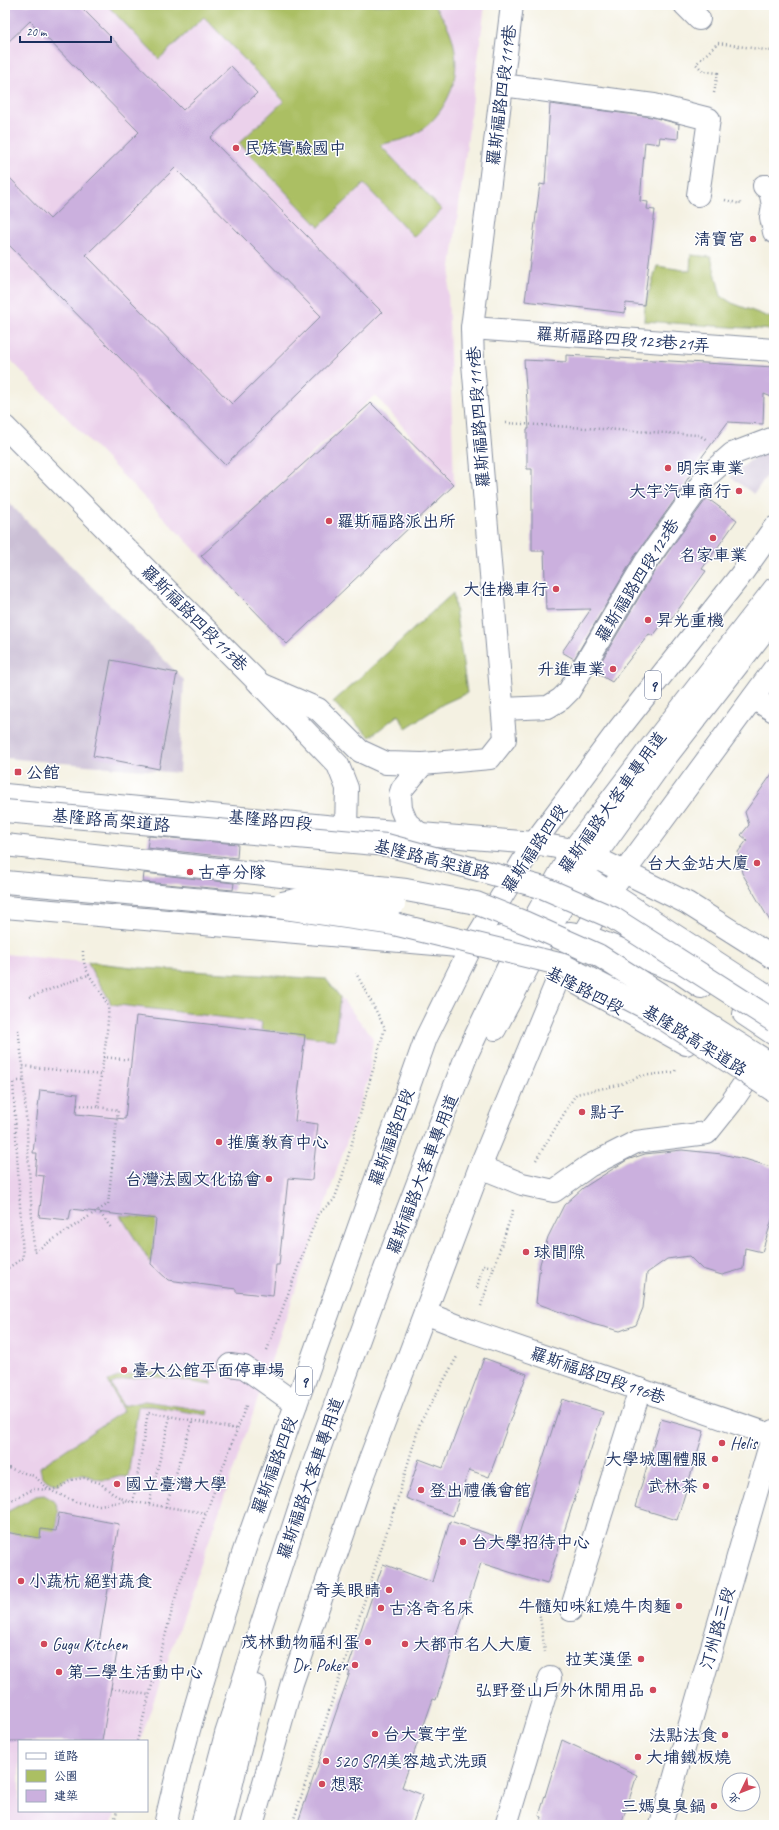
<svg xmlns="http://www.w3.org/2000/svg" width="779" height="1830" font-family="Caveat,'LXGW WenKai TC',sans-serif">
	<rect width="100%" height="100%" fill="#fff"/>
	<filter id="ink" filterUnits="userSpaceOnUse"><feTurbulence type="fractalNoise" baseFrequency=".025" numOctaves="2"/><feDisplacementMap in="SourceGraphic" scale="8" xChannelSelector="R" yChannelSelector="G"/><feConvolveMatrix kernelMatrix="1 2 1 2 8 2 1 2 1" color-interpolation-filters="sRGB"/></filter>
	<filter id="wash" filterUnits="userSpaceOnUse"><feTurbulence type="fractalNoise" baseFrequency=".012" numOctaves="4" result="noise"/><feDisplacementMap in="SourceGraphic" scale="16" xChannelSelector="R" yChannelSelector="G"/><feGaussianBlur stdDeviation="0.9" result="paint"/><feColorMatrix in="noise" values="0 0 0 0 0 0 0 0 0 0 0 0 0 0 0 0 0 1.4 0 .05"/><feComposite in="paint" operator="in"/></filter>
	<g filter="url(#wash)">
		<rect width="100%" height="100%" fill="#f4f1e2"/>
		<!-- built -->
		<g fill="#ebd1eb">
			<polygon points="5,5 485,5 448,290 454,485 375,395 201,556 5,354"/>
			<polygon points="5,954 141,968 326,979 373,1038 369,1077 140,1741 19,1741 19,1811 116,1811 111,1825 5,1825"/>
		</g>
		<!-- industrial -->
		<g fill="#cbbfd5">
			<polygon points="774,449 774,465 754,494 730,477 762,451"/>
			<polygon points="5,499 184,680 179,773 5,758"/>
		</g>
		<!-- green -->
		<g fill="#abbf63" stroke="#637760">
			<path d="M107 5H433C468 43 462 101 420 131 409 140 393 141 380 145L442 210 414 237 364 184 319 227 239 143 284 101 204 17 159 59Z"/>
			<polygon points="691,255 711,257 721,296 732,303 774,319 774,330 644,321 645,305 657,266 690,271"/>
			<polygon points="453,593 467,693 443,704 406,728 398,715 370,737 333,702"/>
			<path d="M88 962 141 968 326 979 340 997 335 1040 261 1030 262 1022 111 1004C104 987 94 979 88 962Z"/>
			<polygon points="120,1215 157,1219 151,1264"/>
			<path d="M149 1372 212 1382 211 1385C177 1380 145 1370 111 1384L123 1406 145 1401 208 1411 207 1415 152 1406H138L128 1477C116 1475 114 1480 103 1480 99 1480 95 1478 91 1477 79 1472 69 1476 59 1484 48 1484 41 1478 40 1467L123 1411 108 1381C122 1375 134 1373 149 1372Z"/>
			<polygon points="44,1495 55,1501 59,1513 56,1531 39,1547 5,1541 7,1512 36,1496"/>
		</g>
		<g id="blocks">
			<!-- building -->
			<g fill="#cbb0de" fill-rule="evenodd">
				<path d="M5 5H79L183 110 231 66 257 93 210 138 382 312 225 465 5 241V173L50 219 139 132 30 21 5 45ZM175 168 321 316 232 404 86 255Z"/>
				<polygon points="550,104 652,117 679,124 678,139 660,137 659,144 645,142 640,201 648,202 647,209 655,210 644,305 626,303 625,313 525,301 540,184 545,185"/>
				<polygon points="566,355 774,367 774,398 764,394 763,424 728,422 701,458 685,483 686,484 634,557 574,659 562,652 591,609 546,610 544,551 532,551 532,469 527,469 527,429 529,429 524,360 566,362"/>
				<polygon points="371,403 454,485 287,644 201,556"/>
				<polygon points="707,498 737,520 702,569 706,571 670,621 666,619 653,636 649,634 612,682 595,672 655,570"/>
				<polygon points="111,660 177,673 159,769 93,756"/>
				<polygon points="774,771 774,928 742,873 738,852 747,840 741,835 749,825 745,812"/>
				<polygon points="149,836 238,844 237,858 147,848"/>
				<polygon points="144,873 234,883 233,890 143,882"/>
				<polygon points="136,1016 305,1035 295,1121 318,1124 312,1180 288,1178 279,1265 276,1265 273,1296 236,1292 236,1289 168,1280 151,1264 156,1219 71,1209 69,1220 39,1217 44,1176 35,1175 37,1153 33,1153 40,1090 78,1094 76,1114 125,1119"/>
				<polygon points="682,1150 722,1154 748,1160 774,1168 774,1213 762,1252 745,1248 743,1269 722,1275 702,1269 689,1256 667,1259 647,1273 643,1308 636,1325 620,1331 592,1324 536,1303 540,1264 548,1237 564,1205 583,1188 627,1160 645,1154"/>
				<polygon points="484,1358 527,1374 489,1477 469,1470 453,1516 406,1498 419,1459 443,1468"/>
				<polygon points="562,1399 603,1412 547,1584 481,1563 436,1700 433,1699 402,1787 423,1795 412,1825 297,1825 350,1672 347,1671 383,1564 432,1582 450,1521 516,1543"/>
				<polygon points="661,1419 704,1431 677,1520 635,1507"/>
				<polygon points="59,1513 119,1524 98,1649 117,1652 102,1741 5,1741 5,1532 40,1538 41,1529 56,1531"/>
				<polygon points="562,1740 637,1775 621,1825 540,1825 542,1817 539,1816"/>
			</g>
		</g>
	</g>
	<g filter="url(#ink)">
		<use href="#blocks" fill-opacity="0" stroke="#8890a0" stroke-width="1"/>
		<g fill="none" stroke-linecap="round" stroke-linejoin="round">
			<!-- minor casing -->
			<g stroke="#8890a0" stroke-width="24">
				<g id="minor">
					<polyline points="685,5 699,19"/>
					<polyline points="502,85 654,105 709,119 698,195"/>
					<polyline points="764,186 769,186 773,205 771,217 774,232"/>
					<polyline points="472,328 774,350"/>
					<polyline points="5,427 260,684 338,765 347,788 346,828"/>
					<polyline points="260,684 318,709 360,751 386,763 423,764 490,758 505,739 473,363 472,328 512,5"/>
					<polyline points="753,698 774,711"/>
					<polyline points="503,709 548,707 561,699 569,691 645,563 707,476 732,454 774,438"/>
					<polyline points="420,834 407,823 401,809 400,795 402,789 423,764"/>
					<polyline points="480,1167 522,1184 554,1191 589,1166 636,1142 707,1133 731,1103 746,1081"/>
					<polyline points="425,1313 471,1331 774,1436"/>
					<polyline points="230,1365 244,1367 296,1404"/>
					<polyline points="571,1610 640,1389"/>
					<polyline points="506,1825 550,1678"/>
					<polyline points="661,1825 774,1431"/>
				</g>
			</g>
			<!-- major casing -->
			<g stroke="#8890a0" stroke-width="24">
				<g id="major">
					<polyline points="5,795 346,828 534,843 573,850 594,857 687,903 774,958"/>
					<polyline points="570,867 774,1000"/>
					<polyline points="5,907 458,946"/>
					<polyline points="569,933 583,935 679,972 701,987"/>
					<polyline points="471,947 498,938 535,930"/>
					<polyline points="578,984 686,1044"/>
					<polyline points="744,1014 774,1034"/>
					<polyline points="495,1029 548,929 594,857 662,762 774,618"/>
					<path d="M165 1825C186 1731 215 1639 245 1548L426 1038 471 947 534 843 619 729 740 576 774 528"/>
					<polyline points="202,1825 226,1734 313,1466 375,1295 467,1054 513,957 573,850 648,751 774,589"/>
					<polyline points="222,1825 255,1686"/>
					<polyline points="252,1825 292,1683 358,1491 480,1167 560,974 609,893 774,669"/>
				</g>
			</g>
			<!-- highway casing -->
			<g stroke="#8890a0" stroke-width="24">
				<polyline id="highway" points="5,882 271,906"/>
			</g>
			<!-- path -->
			<g stroke="#8890a0" stroke-width="2.5" stroke-dasharray="1 3" stroke-linecap="butt">
				<polyline points="718,43 772,51"/>
				<polyline points="714,93 718,73 703,71 696,64 718,43"/>
				<polyline points="725,200 740,204 740,200"/>
				<polyline points="506,423 699,435 707,440"/>
				<path d="M83 951C82 976 101 985 108 1007 110 1016 103 1063 101 1075L23 1066 34 1252 108 1204 118 1110 98 1107 101 1075"/>
				<polyline points="30,997 88,975"/>
				<polyline points="18,1030 23,1066"/>
				<polyline points="103,1057 131,1060"/>
				<polyline points="77,1105 98,1107"/>
				<polyline points="536,1160 576,1094 618,1085 641,1076 675,1072 676,1068"/>
				<polyline points="98,1210 112,1229"/>
				<polyline points="5,1270 23,1258 13,1081 24,1081"/>
				<polyline points="477,1288 483,1265 495,1267"/>
				<polyline points="481,1306 513,1210"/>
				<polyline points="267,1350 318,1214 334,1200 341,1181 385,1028 356,973"/>
				<polyline points="5,1467 34,1476 50,1490 59,1488 71,1480 84,1478 100,1483 113,1494 127,1501 206,1513"/>
				<polyline points="133,1502 148,1412 237,1429"/>
				<polyline points="5,1503 34,1489 50,1490 76,1502 99,1505 127,1501"/>
				<polyline points="149,1504 170,1417"/>
				<polyline points="166,1507 192,1421"/>
				<polyline points="545,1604 538,1603 545,1652"/>
				<polyline points="111,1688 149,1695"/>
				<polyline points="137,1741 178,1588 247,1403"/>
				<polyline points="113,1825 117,1811"/>
				<polyline points="292,1825 398,1497 420,1423 458,1355"/>
			</g>
			<!-- minor -->
			<use href="#minor" stroke="#fff" stroke-width="22"/>
			<!-- major -->
			<use href="#major" stroke="#fff" stroke-width="22"/>
			<!-- highway -->
			<use href="#highway" stroke="#fff" stroke-width="22"/>
			<!-- highway-bridge casing -->
			<g stroke="#8890a0" stroke-width="24" stroke-linecap="butt">
				<g id="highway-bridge">
					<polyline points="5,811 387,845 544,888 613,918 774,1021"/>
					<polyline points="5,845 406,890 476,903 526,923 598,955 774,1066"/>
					<polyline points="282,903 314,896 394,904"/>
					<polyline points="271,906 394,924 563,965 650,1010 774,1091"/>
				</g>
			</g>
			<!-- highway-bridge -->
			<use href="#highway-bridge" stroke="#fff" stroke-width="22"/>
		</g>
	</g>
	<!-- markers -->
	<g fill="#d1495b" stroke="#fff" stroke-width="1.5">
		<circle cx="236" cy="148" r="4"/>
		<circle cx="753" cy="239" r="4"/>
		<circle cx="668" cy="468" r="4"/>
		<circle cx="739" cy="491" r="4"/>
		<circle cx="329" cy="521" r="4"/>
		<circle cx="713" cy="538" r="4"/>
		<circle cx="556" cy="589" r="4"/>
		<circle cx="648" cy="620" r="4"/>
		<circle cx="613" cy="669" r="4"/>
		<rect x="14" y="768" width="8" height="8" rx="2"/>
		<circle cx="757" cy="863" r="4"/>
		<circle cx="190" cy="872" r="4"/>
		<circle cx="582" cy="1112" r="4"/>
		<circle cx="219" cy="1142" r="4"/>
		<circle cx="269" cy="1179" r="4"/>
		<circle cx="526" cy="1252" r="4"/>
		<circle cx="124" cy="1370" r="4"/>
		<circle cx="722" cy="1443" r="4"/>
		<circle cx="715" cy="1459" r="4"/>
		<circle cx="117" cy="1484" r="4"/>
		<circle cx="706" cy="1486" r="4"/>
		<circle cx="421" cy="1490" r="4"/>
		<circle cx="463" cy="1542" r="4"/>
		<circle cx="21" cy="1581" r="4"/>
		<circle cx="389" cy="1590" r="4"/>
		<circle cx="679" cy="1606" r="4"/>
		<circle cx="381" cy="1608" r="4"/>
		<circle cx="368" cy="1642" r="4"/>
		<circle cx="44" cy="1644" r="4"/>
		<circle cx="405" cy="1644" r="4"/>
		<circle cx="641" cy="1659" r="4"/>
		<circle cx="355" cy="1665" r="4"/>
		<circle cx="59" cy="1672" r="4"/>
		<circle cx="653" cy="1690" r="4"/>
		<circle cx="375" cy="1734" r="4"/>
		<circle cx="725" cy="1735" r="4"/>
		<circle cx="638" cy="1757" r="4"/>
		<circle cx="326" cy="1761" r="4"/>
		<circle cx="322" cy="1784" r="4"/>
		<circle cx="714" cy="1806" r="4"/>
	</g>
	<g text-anchor="middle" stroke-width="3" stroke-linejoin="round" paint-order="stroke">
		<!-- shield labels -->
		<g fill="#fff" stroke="#5f6d8e" stroke-width="1">
			<rect x="645" y="671" width="16" height="28" rx="3"/>
			<rect x="296" y="1367" width="16" height="28" rx="3"/>
		</g>
		<g font-size="16" font-weight="bold" fill="#1b2f5e">
			<text x="653" y="691">9</text>
			<text x="304" y="1387">9</text>
		</g>
		<!-- street labels -->
		<g font-size="17" fill="#1b2f5e" stroke="#fff">
			<text transform="translate(501 95) rotate(-83)" y="6">羅斯福路四段119巷</text>
			<text transform="translate(623 339) rotate(4)" y="6">羅斯福路四段123巷21弄</text>
			<text transform="translate(478 417) rotate(-94)" y="6">羅斯福路四段119巷</text>
			<text transform="translate(637 580) rotate(-58)" y="6">羅斯福路四段123巷</text>
			<text transform="translate(195 618) rotate(45)" y="6">羅斯福路四段113巷</text>
			<text transform="translate(612 802) rotate(-54)" y="6">羅斯福路大客車專用道</text>
			<text transform="translate(111 820) rotate(5)" y="6">基隆路高架道路</text>
			<text transform="translate(270 820) rotate(5)" y="6">基隆路四段</text>
			<text transform="translate(534 848) rotate(-56)" y="6">羅斯福路四段</text>
			<text transform="translate(432 859) rotate(14)" y="6">基隆路高架道路</text>
			<text transform="translate(585 990) rotate(27)" y="6">基隆路四段</text>
			<text transform="translate(695 1040) rotate(32)" y="6">基隆路高架道路</text>
			<text transform="translate(391 1137) rotate(-70)" y="6">羅斯福路四段</text>
			<text transform="translate(422 1174) rotate(-69)" y="6">羅斯福路大客車專用道</text>
			<text transform="translate(598 1375) rotate(19)" y="6">羅斯福路四段196巷</text>
			<text transform="translate(274 1465) rotate(-70)" y="6">羅斯福路四段</text>
			<text transform="translate(310 1478) rotate(-71)" y="6">羅斯福路大客車專用道</text>
			<text transform="translate(717 1628) rotate(-74)" y="6">汀州路三段</text>
		</g>
		<!-- poi labels -->
		<g font-size="17" fill="#1b2f5e" stroke="#fff" text-anchor="start">
			<text x="244" y="154">民族實驗國中</text>
			<text x="745" y="245" text-anchor="end">清寶宮</text>
			<text x="676" y="474">明宗車業</text>
			<text x="731" y="497" text-anchor="end">大宇汽車商行</text>
			<text x="337" y="527">羅斯福路派出所</text>
			<text x="713" y="561" text-anchor="middle">名家車業</text>
			<text x="548" y="595" text-anchor="end">大佳機車行</text>
			<text x="656" y="626">昇光重機</text>
			<text x="605" y="675" text-anchor="end">升進車業</text>
			<text x="26" y="778">公館</text>
			<text x="749" y="869" text-anchor="end">台大金站大廈</text>
			<text x="198" y="878">古亭分隊</text>
			<text x="590" y="1118">點子</text>
			<text x="227" y="1148">推廣教育中心</text>
			<text x="261" y="1185" text-anchor="end">台灣法國文化協會</text>
			<text x="534" y="1258">球間隙</text>
			<text x="132" y="1376">臺大公館平面停車場</text>
			<text x="730" y="1449">Helis</text>
			<text x="707" y="1465" text-anchor="end">大學城團體服</text>
			<text x="125" y="1490">國立臺灣大學</text>
			<text x="698" y="1492" text-anchor="end">武林茶</text>
			<text x="429" y="1496">登出禮儀會館</text>
			<text x="471" y="1548">台大學招待中心</text>
			<text x="29" y="1587">小蔬杭 絕對蔬食</text>
			<text x="381" y="1596" text-anchor="end">奇美眼睛</text>
			<text x="671" y="1612" text-anchor="end">牛髓知味紅燒牛肉麵</text>
			<text x="389" y="1614">古洛奇名床</text>
			<text x="360" y="1648" text-anchor="end">茂林動物福利蛋</text>
			<text x="52" y="1650">Gugu Kitchen</text>
			<text x="413" y="1650">大都市名人大廈</text>
			<text x="633" y="1665" text-anchor="end">拉芙漢堡</text>
			<text x="347" y="1671" text-anchor="end">Dr. Poker</text>
			<text x="67" y="1678">第二學生活動中心</text>
			<text x="645" y="1696" text-anchor="end">弘野登山戶外休閒用品</text>
			<text x="383" y="1740">台大寰宇堂</text>
			<text x="717" y="1741" text-anchor="end">法點法食</text>
			<text x="646" y="1763">大埔鐵板燒</text>
			<text x="334" y="1767">520 SPA美容越式洗頭</text>
			<text x="330" y="1790">想聚</text>
			<text x="706" y="1812" text-anchor="end">三媽臭臭鍋</text>
		</g>
	</g>
	<!-- margin -->
	<rect width="779" height="1830" fill="none" stroke="#fff" stroke-width="20"/>
	<!-- legend -->
	<rect x="18" y="1740" width="130" height="72" fill="#ffffff" stroke="#a4acbf"/>
	<rect x="26" y="1753" width="20" height="6" fill="#ffffff" stroke="#a4acbf"/>
	<text x="54" y="1760" font-size="12" fill="#1b2f5e">道路</text>
	<rect x="26" y="1770" width="20" height="12" fill="#abbf63" stroke="#a4acbf"/>
	<text x="54" y="1780" font-size="12" fill="#1b2f5e">公園</text>
	<rect x="26" y="1790" width="20" height="12" fill="#cbb0de" stroke="#a4acbf"/>
	<text x="54" y="1800" font-size="12" fill="#1b2f5e">建築</text>
	<!-- north arrow -->
	<g transform="translate(741 1792) rotate(227)"><circle r="19" fill="#ffffff" stroke="#a4acbf"/>
	<path d="M0-3L7 15L0 10L-7 15Z" fill="#d1495b"/>
	<text y="-6" font-size="11" font-weight="bold" text-anchor="middle" fill="#1b2f5e">北</text>
	</g>
	<!-- scale -->
	<path d="M20 36v6h91v-6" fill="none" stroke="#1b2f5e" stroke-width="2"/>
	<text x="26" y="36" font-size="12" fill="#1b2f5e" stroke="#ffffff" stroke-width="3" paint-order="stroke">20 m</text>
</svg>
